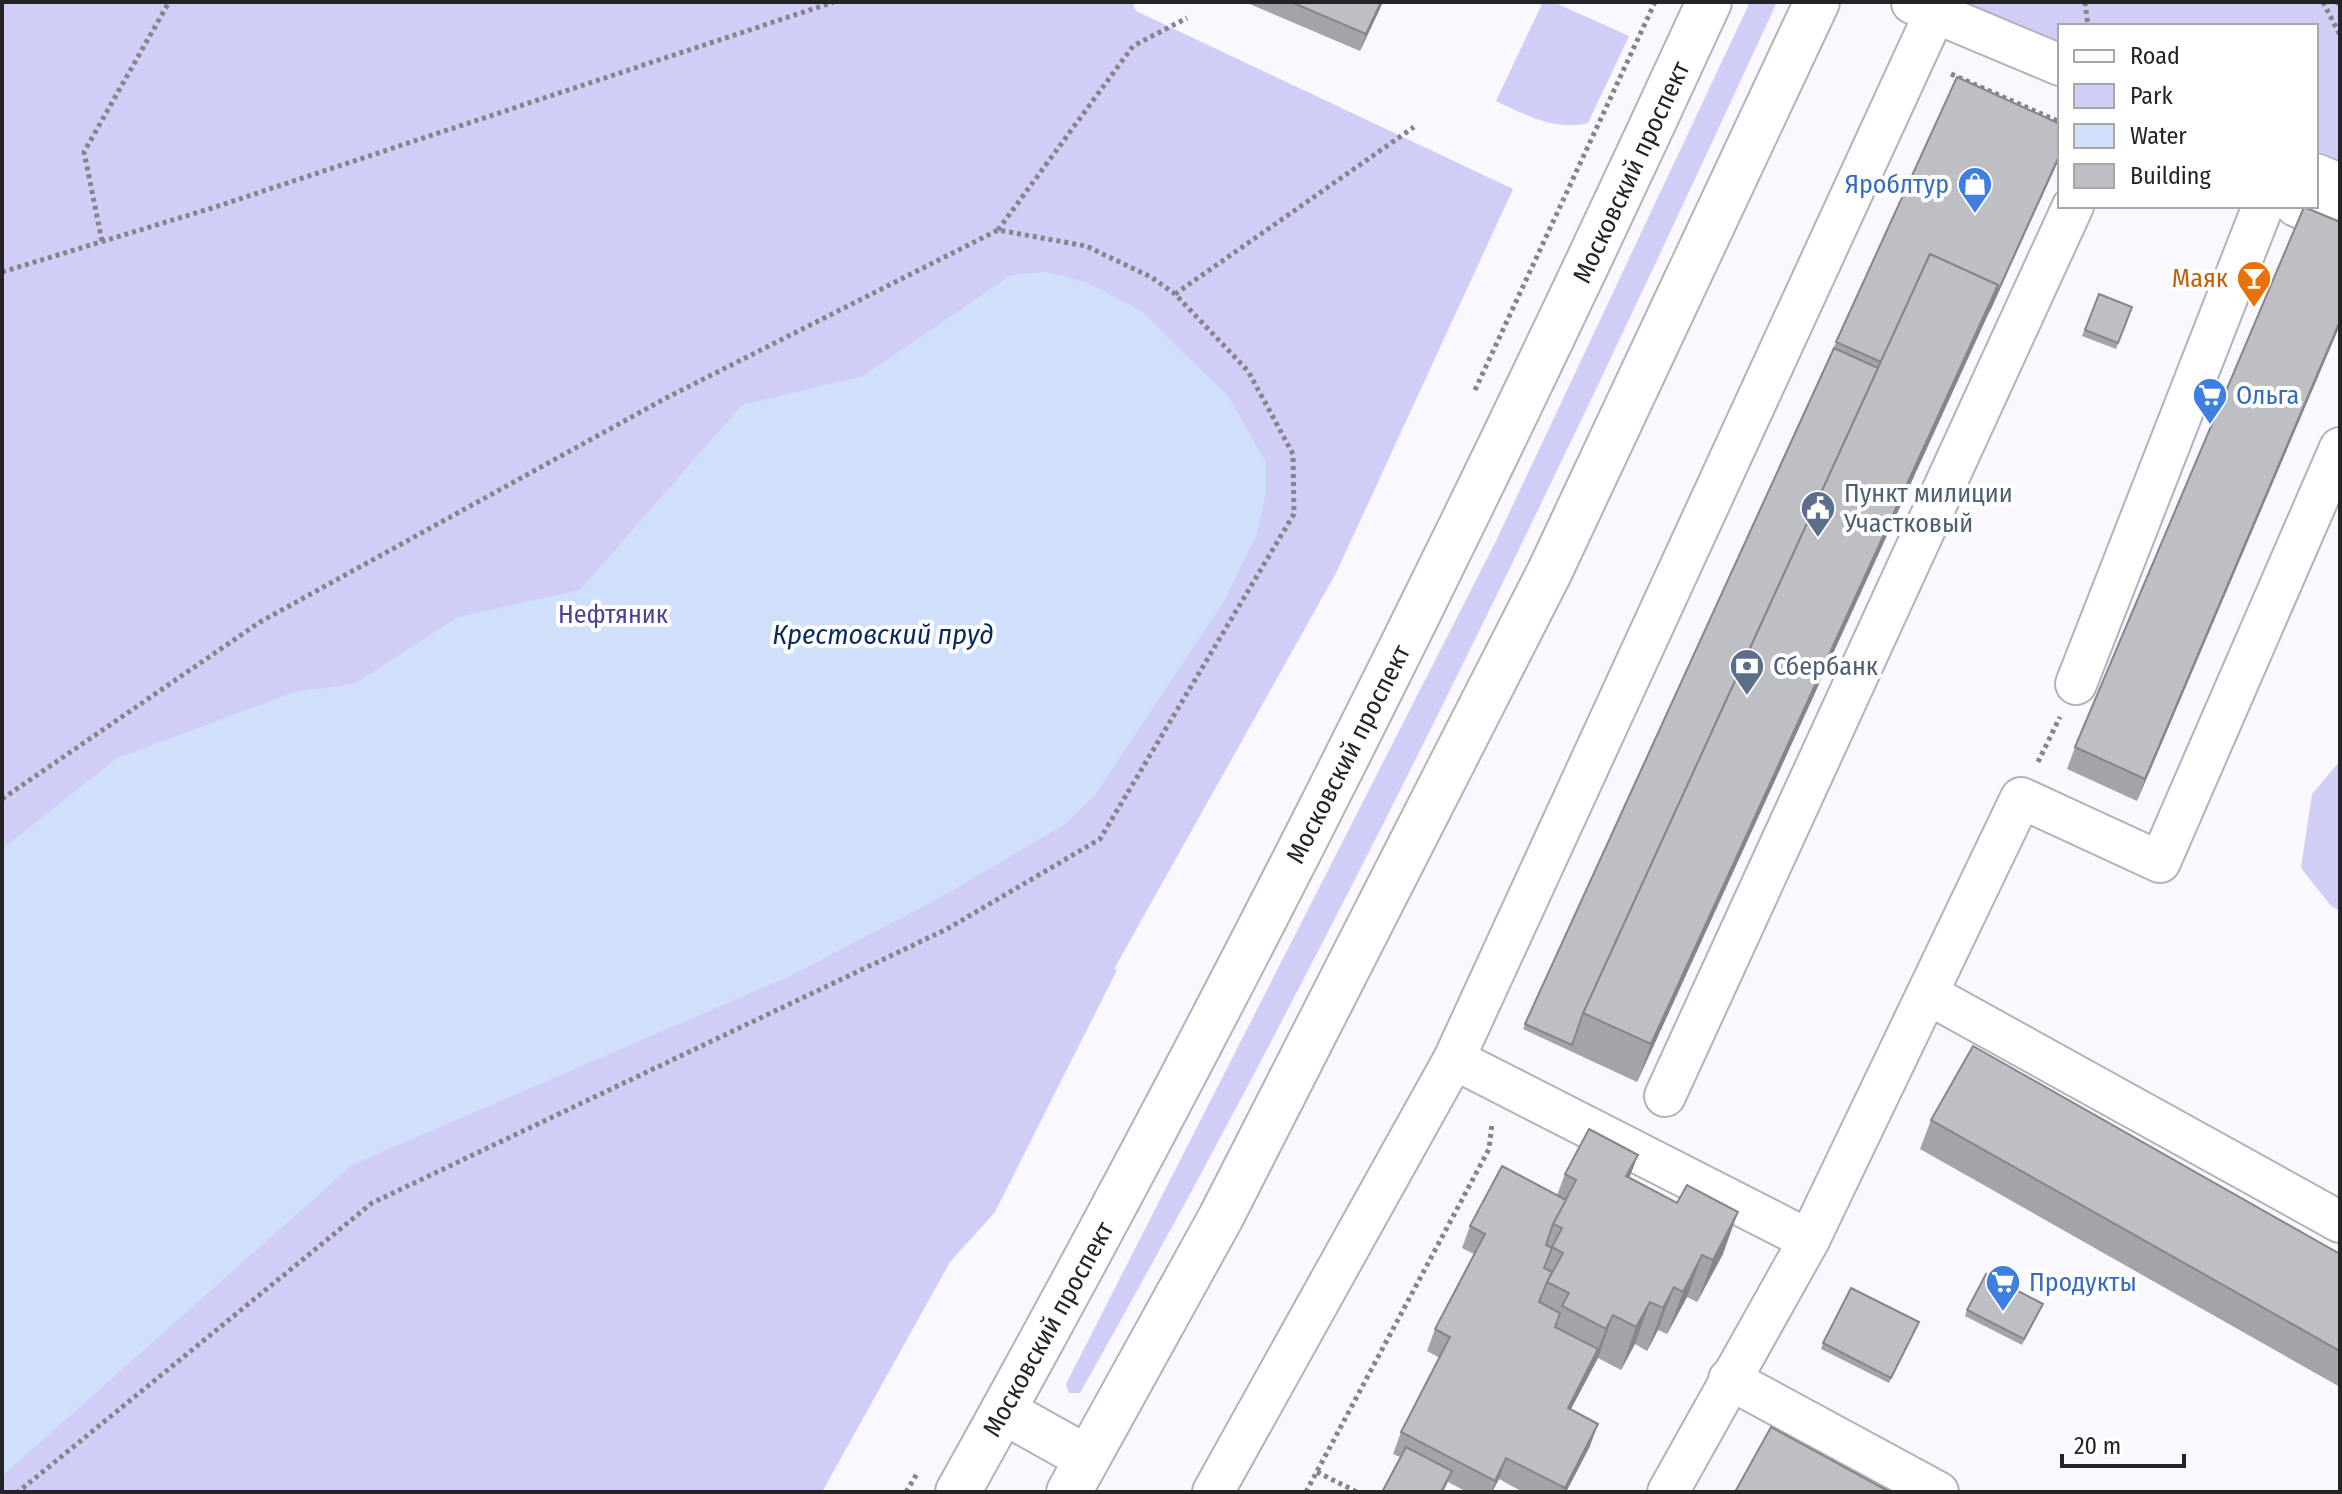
<svg xmlns="http://www.w3.org/2000/svg" width="2342" height="1494" font-family="'Fira Sans Condensed',sans-serif">
	<rect width="100%" height="100%" fill="#f8f8fe"/>
	<!-- green -->
	<g fill="#d0cdf7">
		<polygon points="2,2 1132,2 1136,11 1513,189 1336,573 1114,969 1117,970 995,1212 950,1262 822,1492 2,1492"/>
		<path d="M1543 2H1553L1629 36 1588 123C1554 131 1528 116 1496 101Z"/>
		<path d="M1750 2H1777C1560 473 1335 941 1080 1393H1069L1066 1384 1495 543Z"/>
		<polygon points="1966,2 2340,2 2340,160 2316,150 2316,26 2060,26 2060,44"/>
		<polygon points="2340,761 2340,911 2331,906 2301,868 2312,794"/>
	</g>
	<!-- water -->
	<polygon fill="#d0e0fa" points="1045,272 1086,282 1141,311 1229,397 1266,463 1266,491 1257,534 1225,599 1095,795 1064,825 934,901 788,977 352,1165 2,1476 2,849 117,758 295,692 354,684 458,617 580,590 742,405 863,376 1011,275"/>
	<g fill="none" stroke-linecap="round" stroke-linejoin="round">
		<!-- minor casing -->
		<g stroke="#b2b2b8" stroke-width="44">
			<g id="minor">
				<polyline points="1912,3 2060,65"/>
				<polyline points="2316,174 2340,184"/>
				<polyline points="2296,206 2340,225"/>
				<polyline points="2076,684 2263,206"/>
				<polyline points="1928,994 2340,1222"/>
				<polyline points="1454,1059 1809,1240 1668,1492"/>
				<polyline points="1665,1096 2073,206"/>
				<polyline points="1809,1240 2021,798 2160,862 2340,448"/>
				<polyline points="1729,1379 1938,1492"/>
				<polyline points="1213,1492 1454,1059 1940,2"/>
			</g>
		</g>
		<!-- major casing -->
		<g stroke="#b2b2b8" stroke-width="48">
			<g id="major">
				<polyline points="1003,1411 1087,1458"/>
				<path d="M958 1492C1229 1006 1477 508 1709 2"/>
				<polyline points="1069,1492 1221,1217 1550,571 1817,2"/>
			</g>
		</g>
		<!-- path -->
		<g stroke="#858589" stroke-width="5" stroke-dasharray="4 4" stroke-linecap="butt">
			<polyline points="2085,2 2088,26"/>
			<polyline points="2323,2 2340,35"/>
			<polyline points="2336,2 2340,4"/>
			<polyline points="1951,74 2060,122"/>
			<polyline points="998,230 1133,46 1187,18"/>
			<polyline points="102,241 84,152 169,2"/>
			<polyline points="2,272 212,208 834,2"/>
			<polyline points="1175,294 1414,127"/>
			<polyline points="1475,390 1655,2"/>
			<polyline points="2038,762 2060,717"/>
			<polyline points="2,799 260,622 666,398 998,230 1086,246 1151,277 1175,294 1248,371 1293,454 1294,514 1100,839 947,929 372,1203 18,1492"/>
			<polyline points="1317,1472 1357,1492"/>
			<polyline points="906,1492 918,1472"/>
			<polyline points="1306,1492 1489,1149 1492,1123"/>
		</g>
		<!-- minor -->
		<use href="#minor" stroke="#fff" stroke-width="40"/>
		<!-- major -->
		<use href="#major" stroke="#fff" stroke-width="44"/>
	</g>
	<!-- wall -->
	<g fill="#a3a3a9">
		<polygon points="1245,2 1383,2 1360,51"/>
		<polygon points="1957,77 2060,124 2060,157 1637,1082 1523,1029"/>
		<polygon points="2099,294 2132,307 2116,349 2082,336"/>
		<polygon points="2340,325 2137,801 2067,769 2075,747"/>
		<polygon points="1931,1120 2340,1254 2340,1387 1920,1149"/>
		<polygon points="1638,1155 1629,1178 1723,1254 1697,1302 1687,1297 1667,1334 1658,1330 1647,1351 1635,1344 1621,1370 1598,1358 1570,1409 1590,1446 1566,1492 1523,1492 1499,1479 1492,1492 1467,1492 1448,1482 1443,1492 1382,1492 1400,1457 1393,1454 1401,1432 1440,1358 1427,1351 1435,1329 1474,1254 1462,1248 1470,1226 1557,1195 1565,1174"/>
		<polygon points="1967,1310 2040,1310 2022,1345 1965,1316"/>
		<polygon points="1916,1328 1889,1383 1821,1349 1823,1343"/>
	</g>
	<!-- shaded-wall -->
	<g fill="#85858a">
		<polygon points="1381,2 1383,2 1360,51 1366,34"/>
		<polygon points="2060,154 2060,157 1637,1082 1651,1044 1998,285"/>
		<polygon points="2340,321 2340,325 2137,801 2145,779"/>
		<polygon points="1638,1155 1622,1197 1626,1176"/>
		<polygon points="1738,1212 1723,1254 1697,1302 1713,1260"/>
		<polygon points="1702,1255 1687,1297 1667,1334 1683,1292"/>
		<polygon points="1674,1287 1658,1330 1647,1351 1663,1308"/>
		<polygon points="1650,1302 1635,1344 1621,1370 1636,1327"/>
		<polygon points="1613,1315 1598,1358 1560,1430 1568,1408 1598,1349 1606,1329"/>
		<polygon points="1598,1424 1590,1446 1566,1492 1563,1492"/>
		<polygon points="1506,1458 1499,1479 1492,1492 1491,1492"/>
	</g>
	<!-- building -->
	<g fill="#bebec5" stroke="#85858a" stroke-width="2">
		<polygon points="1291,2 1381,2 1366,34"/>
		<polygon points="1957,77 2060,124 2060,154 1989,311 1998,285 1930,254 1881,362 1836,342"/>
		<polygon points="2304,207 2340,222 2340,321 2145,779 2075,747"/>
		<polygon points="1930,254 1998,285 1651,1044 1583,1013"/>
		<polygon points="2099,294 2132,307 2118,343 2085,330"/>
		<polygon points="1834,348 1878,368 1583,1013 1572,1045 1525,1024"/>
		<polygon points="1973,1046 2340,1254 2340,1351 1931,1120"/>
		<polygon points="1589,1129 1638,1155 1626,1176 1677,1203 1687,1185 1738,1212 1713,1260 1702,1255 1683,1292 1674,1287 1663,1308 1650,1302 1636,1327 1613,1315 1606,1329 1562,1306 1569,1293 1547,1282 1563,1253 1552,1247 1562,1228 1553,1224 1576,1180 1565,1174"/>
		<polygon points="1502,1166 1566,1200 1553,1224 1546,1245 1552,1248 1544,1268 1552,1272 1547,1282 1539,1302 1560,1313 1555,1327 1598,1349 1568,1408 1598,1424 1565,1488 1506,1458 1495,1481 1401,1432 1450,1337 1435,1329 1485,1234 1470,1226"/>
		<polygon points="1986,1274 2043,1304 2024,1339 1967,1310"/>
		<polygon points="1851,1288 1919,1322 1891,1378 1823,1343"/>
		<polygon points="1771,1427 1890,1492 1735,1492"/>
		<polygon points="1406,1447 1452,1471 1441,1492 1382,1492"/>
	</g>
	<!-- icons -->
	<defs>
		<g id="shop-pin" transform="scale(1.8)"><path d="M0 17L-7.5 6A9.5 9.5 0 1 1 7.5 6Z" fill="#3f7fe0" stroke="#fff"/><path d="M-5-2.5h2.3a2.7 3.5 0 0 1 5.4 0H5L5.5 6h-11ZM-1.5-2.5h3a1.5 2.3 0 0 0-3 0Z" fill="#fff"/></g>
		<g id="bar-pin" transform="scale(1.8)"><path d="M0 17L-7.5 6A9.5 9.5 0 1 1 7.5 6Z" fill="#e8710a" stroke="#fff"/><path d="M-6-5H6L.8 .8V4.5H3.5V6h-7V4.5H-.8V.8Z" fill="#fff"/></g>
		<g id="supermarket-pin" transform="scale(1.8)"><path d="M0 17L-7.5 6A9.5 9.5 0 1 1 7.5 6Z" fill="#3f7fe0" stroke="#fff"/><path d="M-6-5.5h2.5l.6 2H6L4.5 2H-2.5L-4.4-4H-6ZM-1.5 3.2a1.3 1.3 0 1 0 .1 0ZM3 3.2a1.3 1.3 0 1 0 .1 0Z" fill="#fff"/></g>
		<g id="civic-pin" transform="scale(1.8)"><path d="M0 17L-7.5 6A9.5 9.5 0 1 1 7.5 6Z" fill="#5c6f8a" stroke="#fff"/><path d="M-.6-6.5H3V-4.5H.6V-3L4-1V1h2V6H-6V1h2V-1L-.6-3ZM-1.2 2.5V6h2.4V2.5Z" fill="#fff"/></g>
		<g id="bank-pin" transform="scale(1.8)"><path d="M0 17L-7.5 6A9.5 9.5 0 1 1 7.5 6Z" fill="#5c6f8a" stroke="#fff"/><path d="M-6-4H6V4H-6ZM0-2.3a2.3 2.3 0 1 0 0 4.6a2.3 2.3 0 1 0 0-4.6Z" fill="#fff"/></g>
	</defs>
	<g fill-rule="evenodd">
		<use href="#shop-pin" x="1975" y="184"/>
		<use href="#bar-pin" x="2254" y="278"/>
		<use href="#supermarket-pin" x="2210" y="395"/>
		<use href="#civic-pin" x="1818" y="508"/>
		<use href="#bank-pin" x="1747" y="666"/>
		<use href="#supermarket-pin" x="2003" y="1282"/>
	</g>
	<g text-anchor="middle" stroke-width="8" stroke-linejoin="round" paint-order="stroke">
		<!-- street labels -->
		<g font-size="26" fill="#242426" stroke="#fff">
			<text transform="translate(1631 172) rotate(-65)" y="9">Московский проспект</text>
			<text transform="translate(1348 754) rotate(-63)" y="9">Московский проспект</text>
			<text transform="translate(1048 1329) rotate(-61)" y="9">Московский проспект</text>
		</g>
		<!-- shop labels -->
		<g font-size="26" fill="#366cbe" stroke="#fff" text-anchor="start">
			<text x="1949" y="193" text-anchor="end">Яроблтур</text>
			<text x="2236" y="404">Ольга</text>
			<text x="2029" y="1291">Продукты</text>
		</g>
		<!-- food labels -->
		<g font-size="26" fill="#c56008" stroke="#fff" text-anchor="end">
			<text x="2228" y="287">Маяк</text>
		</g>
		<!-- service labels -->
		<g font-size="26" fill="#4e5e75" stroke="#fff" text-anchor="start">
			<text x="1844" y="502">Пункт милиции<tspan x="1844" dy="30">Участковый</tspan></text>
			<text x="1773" y="675">Сбербанк</text>
		</g>
		<!-- park labels -->
		<g font-size="26" fill="#4f4192" stroke="#fff">
			<text x="613" y="623">Нефтяник</text>
		</g>
		<!-- water labels -->
		<g font-size="28" font-style="italic" fill="#082a5f" stroke="#fff">
			<text x="883" y="644">Крестовский пруд</text>
		</g>
	</g>
	<!-- border -->
	<rect width="2342" height="1494" fill="none" stroke="#242426" stroke-width="8"/>
	<!-- legend -->
	<rect x="2058" y="24" width="260" height="184" fill="#ffffff" stroke="#a7a7a8" stroke-width="2"/>
	<rect x="2074" y="50" width="40" height="12" fill="#ffffff" stroke="#a7a7a8" stroke-width="2"/>
	<text x="2130" y="64" font-size="24" fill="#242426">Road</text>
	<rect x="2074" y="84" width="40" height="24" fill="#d0cdf7" stroke="#a7a7a8" stroke-width="2"/>
	<text x="2130" y="104" font-size="24" fill="#242426">Park</text>
	<rect x="2074" y="124" width="40" height="24" fill="#d0e0fa" stroke="#a7a7a8" stroke-width="2"/>
	<text x="2130" y="144" font-size="24" fill="#242426">Water</text>
	<rect x="2074" y="164" width="40" height="24" fill="#bebec5" stroke="#a7a7a8" stroke-width="2"/>
	<text x="2130" y="184" font-size="24" fill="#242426">Building</text>
	<!-- scale -->
	<path d="M2062 1454v12h122v-12" fill="none" stroke="#242426" stroke-width="4"/>
	<text x="2074" y="1454" font-size="24" fill="#242426" stroke="#ffffff" stroke-width="6" paint-order="stroke">20 m</text>
</svg>
